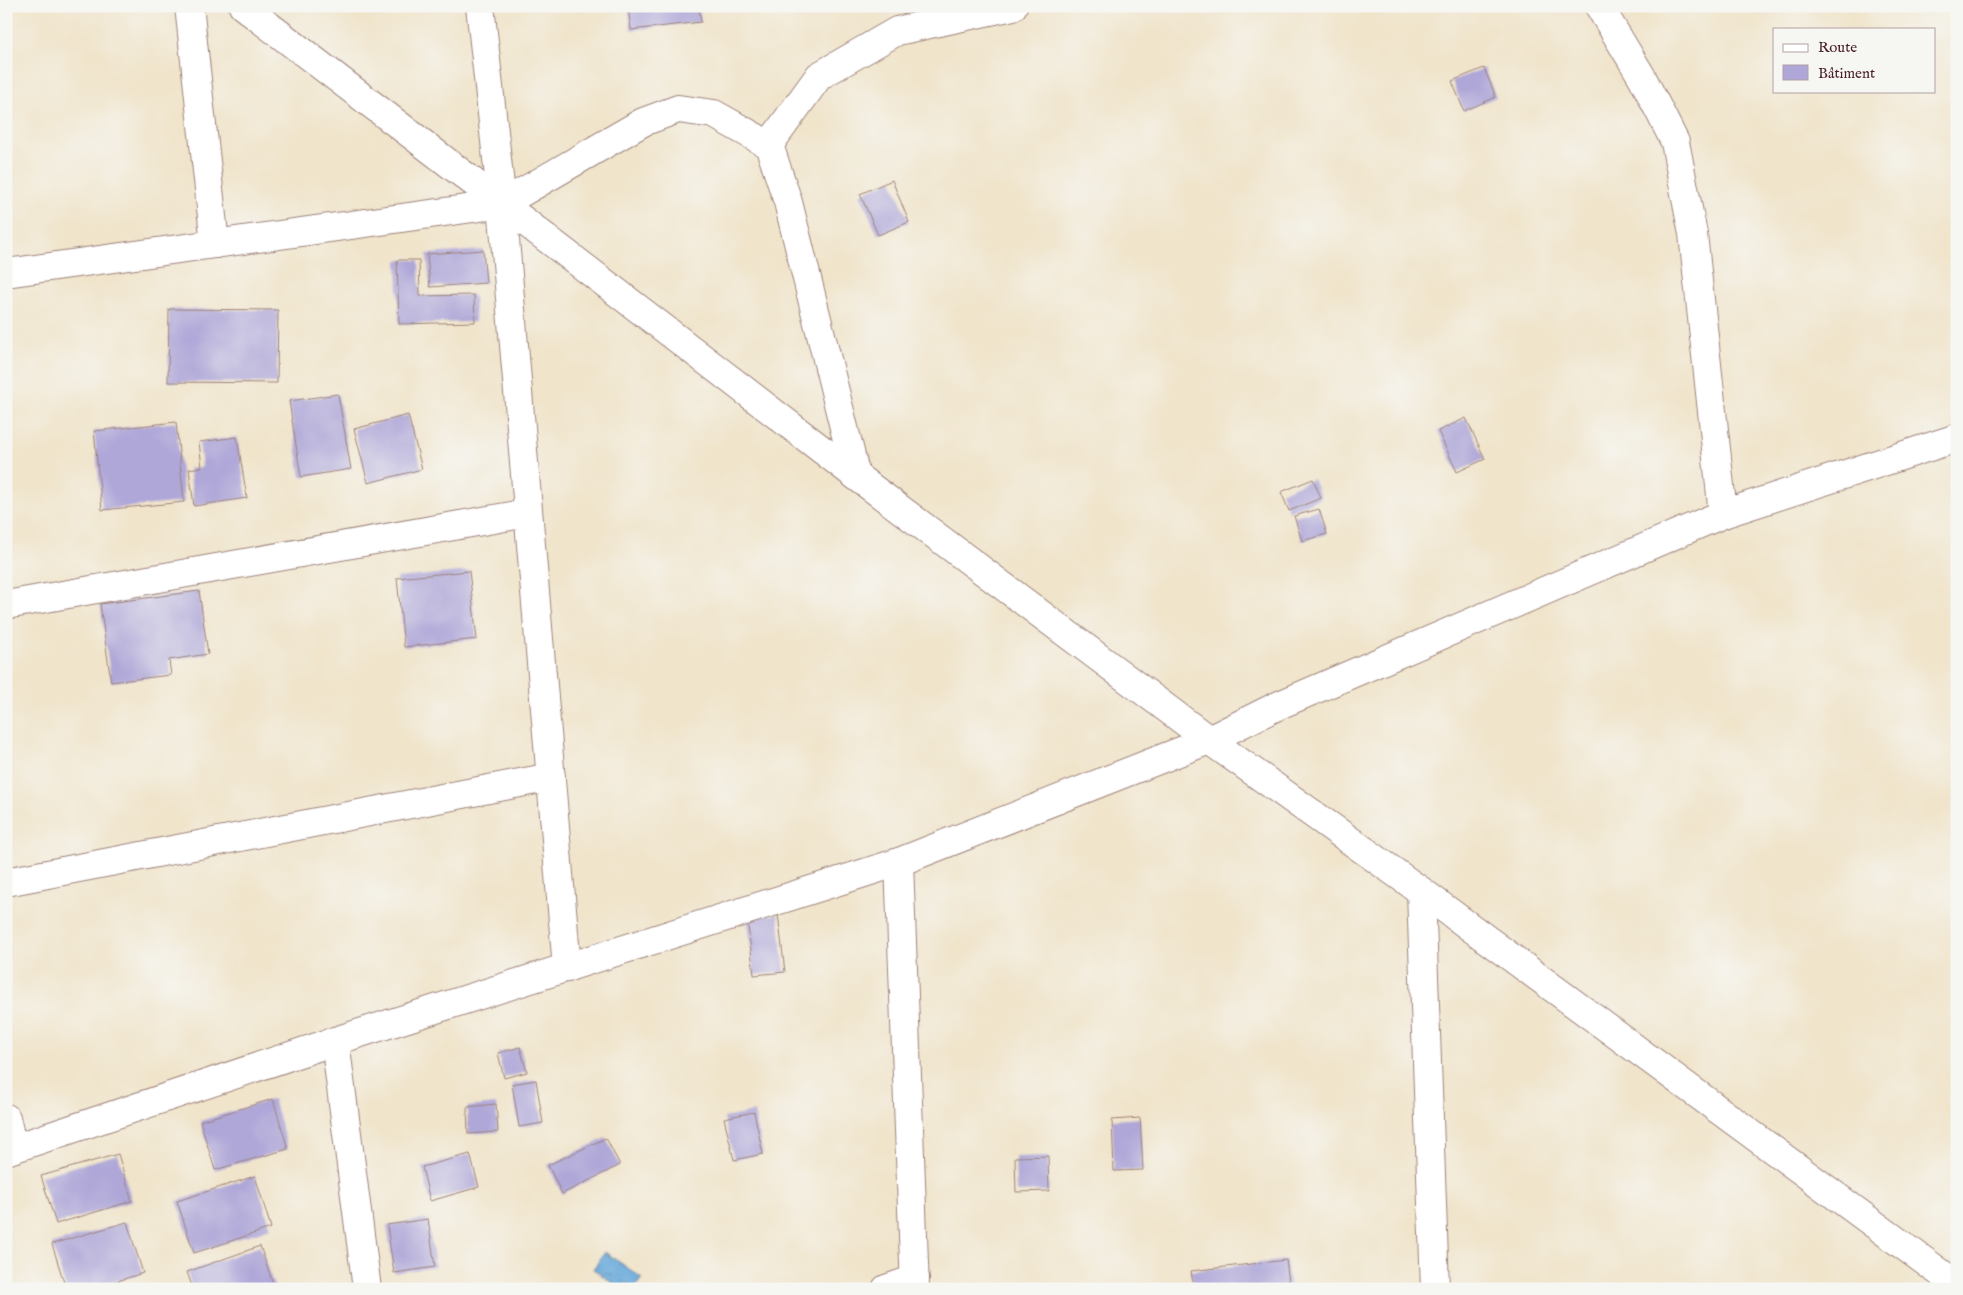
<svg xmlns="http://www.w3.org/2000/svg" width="1963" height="1295" font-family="'IM FELL English',serif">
	<defs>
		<pattern id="water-ripples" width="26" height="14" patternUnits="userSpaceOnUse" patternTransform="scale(1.25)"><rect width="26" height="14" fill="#66a8da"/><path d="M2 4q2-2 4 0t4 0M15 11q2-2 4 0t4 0" fill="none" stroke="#5688b1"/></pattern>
	</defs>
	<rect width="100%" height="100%" fill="#f6f6f2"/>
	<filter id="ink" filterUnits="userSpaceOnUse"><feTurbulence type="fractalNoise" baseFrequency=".02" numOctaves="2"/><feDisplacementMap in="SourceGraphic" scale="10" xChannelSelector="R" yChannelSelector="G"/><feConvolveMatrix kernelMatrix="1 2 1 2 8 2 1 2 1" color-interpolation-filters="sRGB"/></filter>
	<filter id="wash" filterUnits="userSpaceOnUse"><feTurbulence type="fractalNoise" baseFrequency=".0096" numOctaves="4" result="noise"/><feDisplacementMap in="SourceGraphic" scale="20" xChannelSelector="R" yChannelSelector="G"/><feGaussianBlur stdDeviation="1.12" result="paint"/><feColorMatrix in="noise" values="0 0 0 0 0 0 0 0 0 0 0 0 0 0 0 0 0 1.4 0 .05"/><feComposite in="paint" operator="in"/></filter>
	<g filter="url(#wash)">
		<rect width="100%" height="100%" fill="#f0e4ca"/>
		<!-- water -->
		<polygon fill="url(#water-ripples)" stroke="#586482" points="605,1252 642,1278 634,1289 621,1289 593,1269"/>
		<g id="blocks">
			<!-- building -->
			<g fill="#afa7d8">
				<polygon points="628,6 699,6 701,22 631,30"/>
				<polygon points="1484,68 1496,97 1464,111 1452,81"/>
				<polygon points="892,180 909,222 878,235 860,194"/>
				<polygon points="483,250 486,283 430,287 427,254"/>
				<polygon points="397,260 419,260 420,296 474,295 475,322 399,324"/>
				<polygon points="169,309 278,310 277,383 168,382"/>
				<polygon points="338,394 351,469 301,477 289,401"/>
				<polygon points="408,415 422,469 368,483 354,429"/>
				<polygon points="1466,418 1485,459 1457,472 1438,431"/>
				<polygon points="176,422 184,502 102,510 94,431"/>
				<polygon points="237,437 247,498 194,506 189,469 202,467 199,442"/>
				<polygon points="1313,479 1321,498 1289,511 1281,492"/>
				<polygon points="1319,509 1327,534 1302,541 1294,516"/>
				<polygon points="469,571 477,639 404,647 397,578"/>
				<polygon points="199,591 208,654 169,660 171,675 111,682 100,604"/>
				<polygon points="778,914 785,972 754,975 747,918"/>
				<polygon points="520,1047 527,1072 504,1078 498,1053"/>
				<polygon points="536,1080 543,1123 519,1127 512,1084"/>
				<polygon points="273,1099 288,1149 215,1170 200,1121"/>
				<polygon points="496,1104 498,1132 468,1134 467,1107"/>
				<polygon points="754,1112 763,1154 734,1160 724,1118"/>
				<polygon points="1140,1118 1143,1170 1114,1171 1112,1120"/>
				<polygon points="606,1138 620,1165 562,1194 548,1165"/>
				<polygon points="118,1154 132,1201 56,1224 41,1176"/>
				<polygon points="470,1154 479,1187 430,1201 422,1167"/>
				<polygon points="1048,1156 1049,1191 1016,1192 1015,1157"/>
				<polygon points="255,1176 271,1228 194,1253 177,1201"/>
				<polygon points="428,1219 435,1267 394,1273 387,1225"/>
				<polygon points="127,1222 143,1273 92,1289 66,1289 52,1244"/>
				<polygon points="260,1246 275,1289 193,1289 187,1272"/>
				<polygon points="1286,1260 1290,1289 1194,1289 1191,1271"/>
			</g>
		</g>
	</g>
	<g filter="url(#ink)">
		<use href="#blocks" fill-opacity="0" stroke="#9d827a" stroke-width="1"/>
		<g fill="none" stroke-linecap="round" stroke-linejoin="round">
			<!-- minor casing -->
			<g stroke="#9d827a" stroke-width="30">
				<g id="minor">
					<polyline points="189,6 215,244"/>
					<polyline points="243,6 502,204 567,968"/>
					<polyline points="480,6 502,204 856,476 1209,740 1421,891 1957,1285"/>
					<polyline points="1599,6 1642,77 1675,142 1693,234 1723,514"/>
					<polyline points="6,273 502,204 643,122 678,109 714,114 769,145"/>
					<polyline points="856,476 788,202 769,145 819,76 897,31 1013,6"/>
					<polyline points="6,605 528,513"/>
					<polyline points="899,862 915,1289"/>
					<polyline points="6,882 551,777"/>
					<polyline points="1421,891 1435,1289"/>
					<polyline points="335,1041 367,1289"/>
					<polyline points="6,1118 13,1148"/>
					<polyline points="6,1151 335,1041 899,862 1209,740 1277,706 1723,514 1957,438"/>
					<polyline points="886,1289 915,1279"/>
				</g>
			</g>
			<!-- minor -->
			<use href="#minor" stroke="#fff" stroke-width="28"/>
		</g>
	</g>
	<!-- margin -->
	<rect width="1963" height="1295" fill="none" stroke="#f6f6f2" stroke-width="25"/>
	<!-- legend -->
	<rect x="1773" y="28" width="162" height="65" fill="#f6f6f2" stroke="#b1a0a2"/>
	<rect x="1783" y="44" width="25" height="8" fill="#ffffff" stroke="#b1a0a2"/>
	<text x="1818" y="52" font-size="15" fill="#4a1f2b">Route</text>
	<rect x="1783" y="65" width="25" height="15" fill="#afa7d8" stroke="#b1a0a2"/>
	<text x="1818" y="78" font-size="15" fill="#4a1f2b">Bâtiment</text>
</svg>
